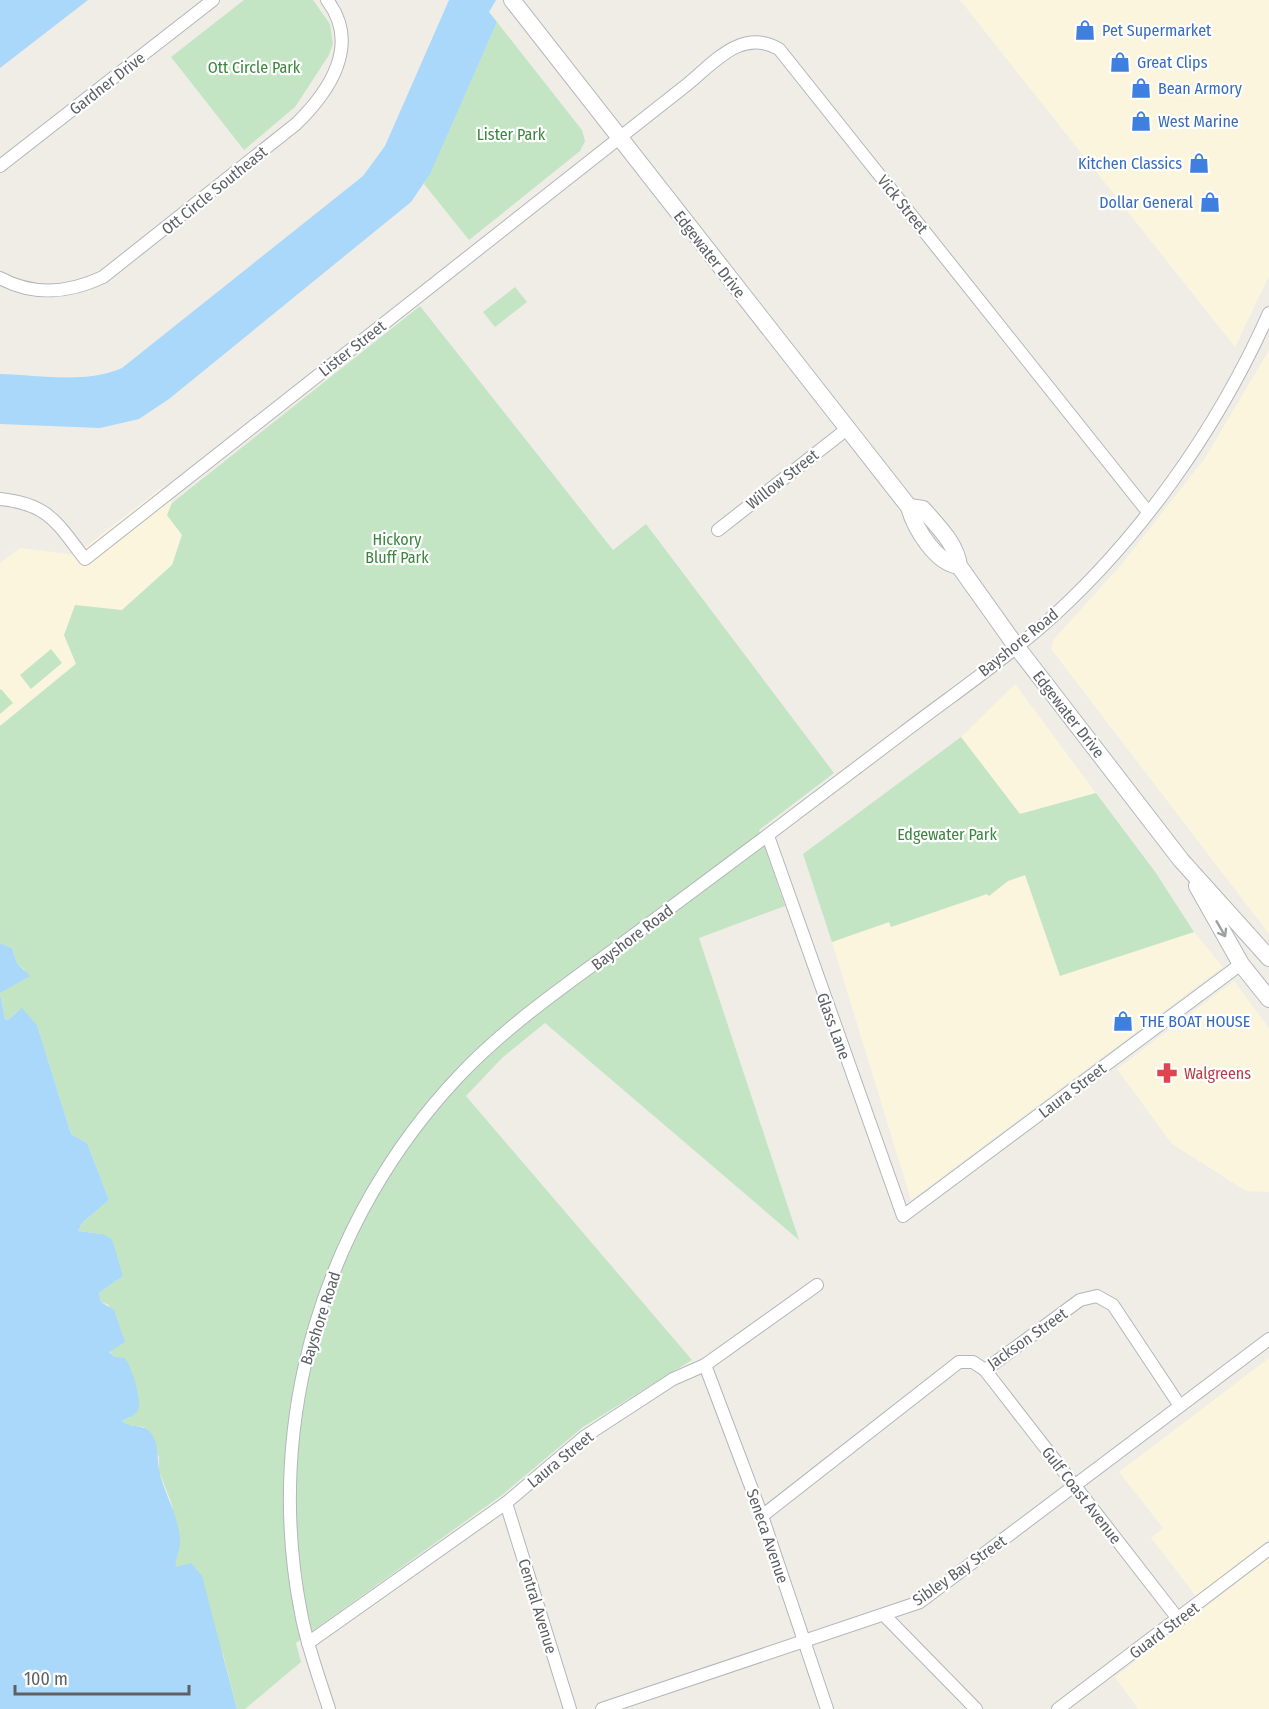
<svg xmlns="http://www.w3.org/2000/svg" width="1269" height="1709" font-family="'Fira Sans Condensed',sans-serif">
	<rect width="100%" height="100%" fill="#efede6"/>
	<!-- commercial -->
	<g fill="#fcf5de">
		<polygon points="960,0 1269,0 1269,276 1235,347"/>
		<polygon points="1269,350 1269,934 1051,649 1054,639 1122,564 1205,458"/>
		<polygon points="160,489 172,503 167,516 182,535 172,565 122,610 64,635 76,663 0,726 0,563 20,548 75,555"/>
		<polygon points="1015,684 1096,793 1020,814 961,737"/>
		<polygon points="1026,875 1060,975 1194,932 1223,967 911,1200 832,942 890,922 891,926 987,894 989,896 1008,881"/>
		<polygon points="1234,981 1269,1028 1269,1192 1246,1191 1172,1144 1117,1069"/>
		<polygon points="1269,1358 1269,1539 1196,1596 1151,1538 1163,1528 1119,1472"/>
		<polygon points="1269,1558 1269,1709 1138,1709 1115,1677"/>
	</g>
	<!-- green -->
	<g fill="#c4e5c4">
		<polygon points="244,0 313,0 330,24 333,44 329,55 295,107 244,150 171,57"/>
		<polygon points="497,22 582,130 585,141 580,151 469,240 424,184"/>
		<polygon points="515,287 527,302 495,327 483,312"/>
		<polygon points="420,306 613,550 646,524 834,773 759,830 785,906 699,938 799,1240 545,1023 502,1058 466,1096 692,1360 583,1427 502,1495 296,1643 301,1662 245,1709 237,1709 223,1654 187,1566 176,1568 175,1557 180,1545 171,1502 159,1471 159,1457 144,1427 127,1425 122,1421 131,1417 115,1357 109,1351 112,1348 109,1305 101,1302 99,1293 123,1276 102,1234 78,1231 82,1223 109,1200 87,1143 71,1134 37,1025 16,1013 8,1020 5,1019 0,993 25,970 17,963 12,948 0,943 0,726 76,664 64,635 75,605 122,610 172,565 182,535 167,515 172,503"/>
		<polygon points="51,649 62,663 31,689 20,675"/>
		<polygon points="1,689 13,703 0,714 0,690"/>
		<polygon points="961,737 1020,814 1096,793 1156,873 1194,932 1060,976 1025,875 1008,881 989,896 987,894 891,927 889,922 832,942 803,854"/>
	</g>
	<!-- water -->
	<g fill="#aad8fa">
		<polygon points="0,0 88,0 0,68"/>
		<path d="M449 0H496L489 12 497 22 430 174 411 202 169 399 139 419 100 428 0 424V374C39 375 86 384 122 368L363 176 385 146Z"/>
		<path d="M0 943 12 948 17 963 30 976 0 993 5 1019 8 1020 22 1008 37 1025 71 1134 87 1143 109 1200 82 1223 78 1231 102 1234 112 1239 123 1276 99 1293 101 1302 114 1310 125 1342 109 1352 115 1357 125 1358C131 1366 143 1401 138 1410 135 1416 128 1418 122 1421 131 1429 143 1423 151 1433 159 1444 157 1457 159 1469 163 1493 181 1518 180 1545 179 1553 175 1558 176 1567L191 1563 202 1576 237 1709H0Z"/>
	</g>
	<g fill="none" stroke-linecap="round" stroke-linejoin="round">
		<!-- street casing -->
		<g stroke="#b3b6ba" stroke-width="14">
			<g id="street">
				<polyline points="0,166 213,0"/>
				<path d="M0 278C33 296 69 293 103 277L296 124C330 91 361 44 327 0"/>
				<path d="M0 499C49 504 57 523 85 559L684 87C713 64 741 27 779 49L1148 512"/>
				<polyline points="718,530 847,429"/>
				<polyline points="768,836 903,1216 1241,964"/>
				<polyline points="705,1365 762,1516 827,1709"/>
				<polyline points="985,1370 1080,1300 1097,1296 1113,1305 1180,1406"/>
				<polyline points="506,1503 570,1709"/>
				<polyline points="762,1516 959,1362 973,1362 985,1370 1179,1620"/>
				<polyline points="884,1615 976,1709"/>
				<polyline points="308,1643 506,1503 584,1437 673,1379 705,1365 817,1285"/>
				<path d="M329 1709C319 1677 307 1646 301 1613 263 1420 324 1219 459 1076 515 1017 585 972 650 923 735 860 820 796 904 732 950 697 998 664 1041 627 1137 543 1217 430 1269 313"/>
				<polyline points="602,1709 920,1602 1269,1339"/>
				<polyline points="1058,1709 1269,1549"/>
			</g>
		</g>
		<!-- secondary casing -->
		<g stroke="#b4b8bc" stroke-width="18">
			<g id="secondary">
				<path d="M512 0 909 507C915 529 936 563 959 566"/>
				<path d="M909 507 923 509C938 527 956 543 959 566L1016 646 1181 860 1269 958"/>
				<polyline points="1197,886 1241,964 1269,999"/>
			</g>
		</g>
		<!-- street -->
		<use href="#street" stroke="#fff" stroke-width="12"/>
		<!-- secondary -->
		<use href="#secondary" stroke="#fff" stroke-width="16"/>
	</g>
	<!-- one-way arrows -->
	<defs><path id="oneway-shaft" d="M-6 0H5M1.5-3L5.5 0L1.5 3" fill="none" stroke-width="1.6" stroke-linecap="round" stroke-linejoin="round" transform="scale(1.5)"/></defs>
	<use stroke="#9ea0a3" href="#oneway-shaft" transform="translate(1221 929) rotate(60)"/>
	<!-- icons -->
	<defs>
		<g id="shop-bare" transform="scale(1.62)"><path d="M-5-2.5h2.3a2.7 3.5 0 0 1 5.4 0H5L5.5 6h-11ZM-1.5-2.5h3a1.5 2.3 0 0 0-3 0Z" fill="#3f7fe0" stroke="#fff" stroke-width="2.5" paint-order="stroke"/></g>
		<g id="pharmacy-bare" transform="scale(1.62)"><path d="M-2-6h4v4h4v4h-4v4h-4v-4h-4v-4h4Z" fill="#e0444e" stroke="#fff" stroke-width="2.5" paint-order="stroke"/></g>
	</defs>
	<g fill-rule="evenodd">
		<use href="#shop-bare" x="1085" y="30"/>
		<use href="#shop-bare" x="1120" y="62"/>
		<use href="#shop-bare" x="1141" y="88"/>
		<use href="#shop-bare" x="1141" y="121"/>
		<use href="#shop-bare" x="1199" y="163"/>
		<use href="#shop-bare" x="1210" y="202"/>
		<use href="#shop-bare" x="1123" y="1021"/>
		<use href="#pharmacy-bare" x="1167" y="1073"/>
	</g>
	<g text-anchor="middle" stroke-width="4.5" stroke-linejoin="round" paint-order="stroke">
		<!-- shop labels -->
		<g font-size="16" fill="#366cbe" stroke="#fff" text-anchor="start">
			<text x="1102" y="36">Pet Supermarket</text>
			<text x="1137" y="68">Great Clips</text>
			<text x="1158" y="94">Bean Armory</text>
			<text x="1158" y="127">West Marine</text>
			<text x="1182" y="169" text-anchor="end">Kitchen Classics</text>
			<text x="1193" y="208" text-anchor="end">Dollar General</text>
			<text x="1140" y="1027">THE BOAT HOUSE</text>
		</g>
		<!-- park labels -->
		<g font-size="16" fill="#3b863e" stroke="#fff">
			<text x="254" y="73">Ott Circle Park</text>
			<text x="511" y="140">Lister Park</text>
			<text x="397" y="545">Hickory<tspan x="397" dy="18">Bluff Park</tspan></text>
			<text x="947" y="840">Edgewater Park</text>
		</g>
		<!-- street labels -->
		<g font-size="16" fill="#5d6165" stroke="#fff">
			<text transform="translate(107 83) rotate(-38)" y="6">Gardner Drive</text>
			<text transform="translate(214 190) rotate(-39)" y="6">Ott Circle Southeast</text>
			<text transform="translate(903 204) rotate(51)" y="6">Vick Street</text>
			<text transform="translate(710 254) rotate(52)" y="6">Edgewater Drive</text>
			<text transform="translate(352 348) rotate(-38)" y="6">Lister Street</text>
			<text transform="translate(782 479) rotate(-38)" y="6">Willow Street</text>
			<text transform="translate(1018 642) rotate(-39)" y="6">Bayshore Road</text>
			<text transform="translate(1069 714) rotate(52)" y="6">Edgewater Drive</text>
			<text transform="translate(632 937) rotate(-37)" y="6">Bayshore Road</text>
			<text transform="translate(834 1026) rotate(70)" y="6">Glass Lane</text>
			<text transform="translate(1072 1090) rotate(-37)" y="6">Laura Street</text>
			<text transform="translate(320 1318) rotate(-72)" y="6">Bayshore Road</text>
			<text transform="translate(1027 1338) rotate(-35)" y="6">Jackson Street</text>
			<text transform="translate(560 1459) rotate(-39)" y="6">Laura Street</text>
			<text transform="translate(1082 1495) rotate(52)" y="6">Gulf Coast Avenue</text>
			<text transform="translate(768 1536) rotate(71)" y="6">Seneca Avenue</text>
			<text transform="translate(959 1570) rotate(-35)" y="6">Sibley Bay Street</text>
			<text transform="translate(538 1606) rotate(73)" y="6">Central Avenue</text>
			<text transform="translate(1164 1630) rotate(-37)" y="6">Guard Street</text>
		</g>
		<!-- health labels -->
		<g font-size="16" fill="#be3a42" stroke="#fff" text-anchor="start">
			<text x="1184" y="1079">Walgreens</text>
		</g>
	</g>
	<!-- scale -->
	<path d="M15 1685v9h174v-9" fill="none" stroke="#5d6165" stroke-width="3"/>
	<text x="24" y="1685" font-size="18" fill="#5d6165" stroke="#ffffff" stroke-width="4.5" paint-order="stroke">100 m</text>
</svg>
